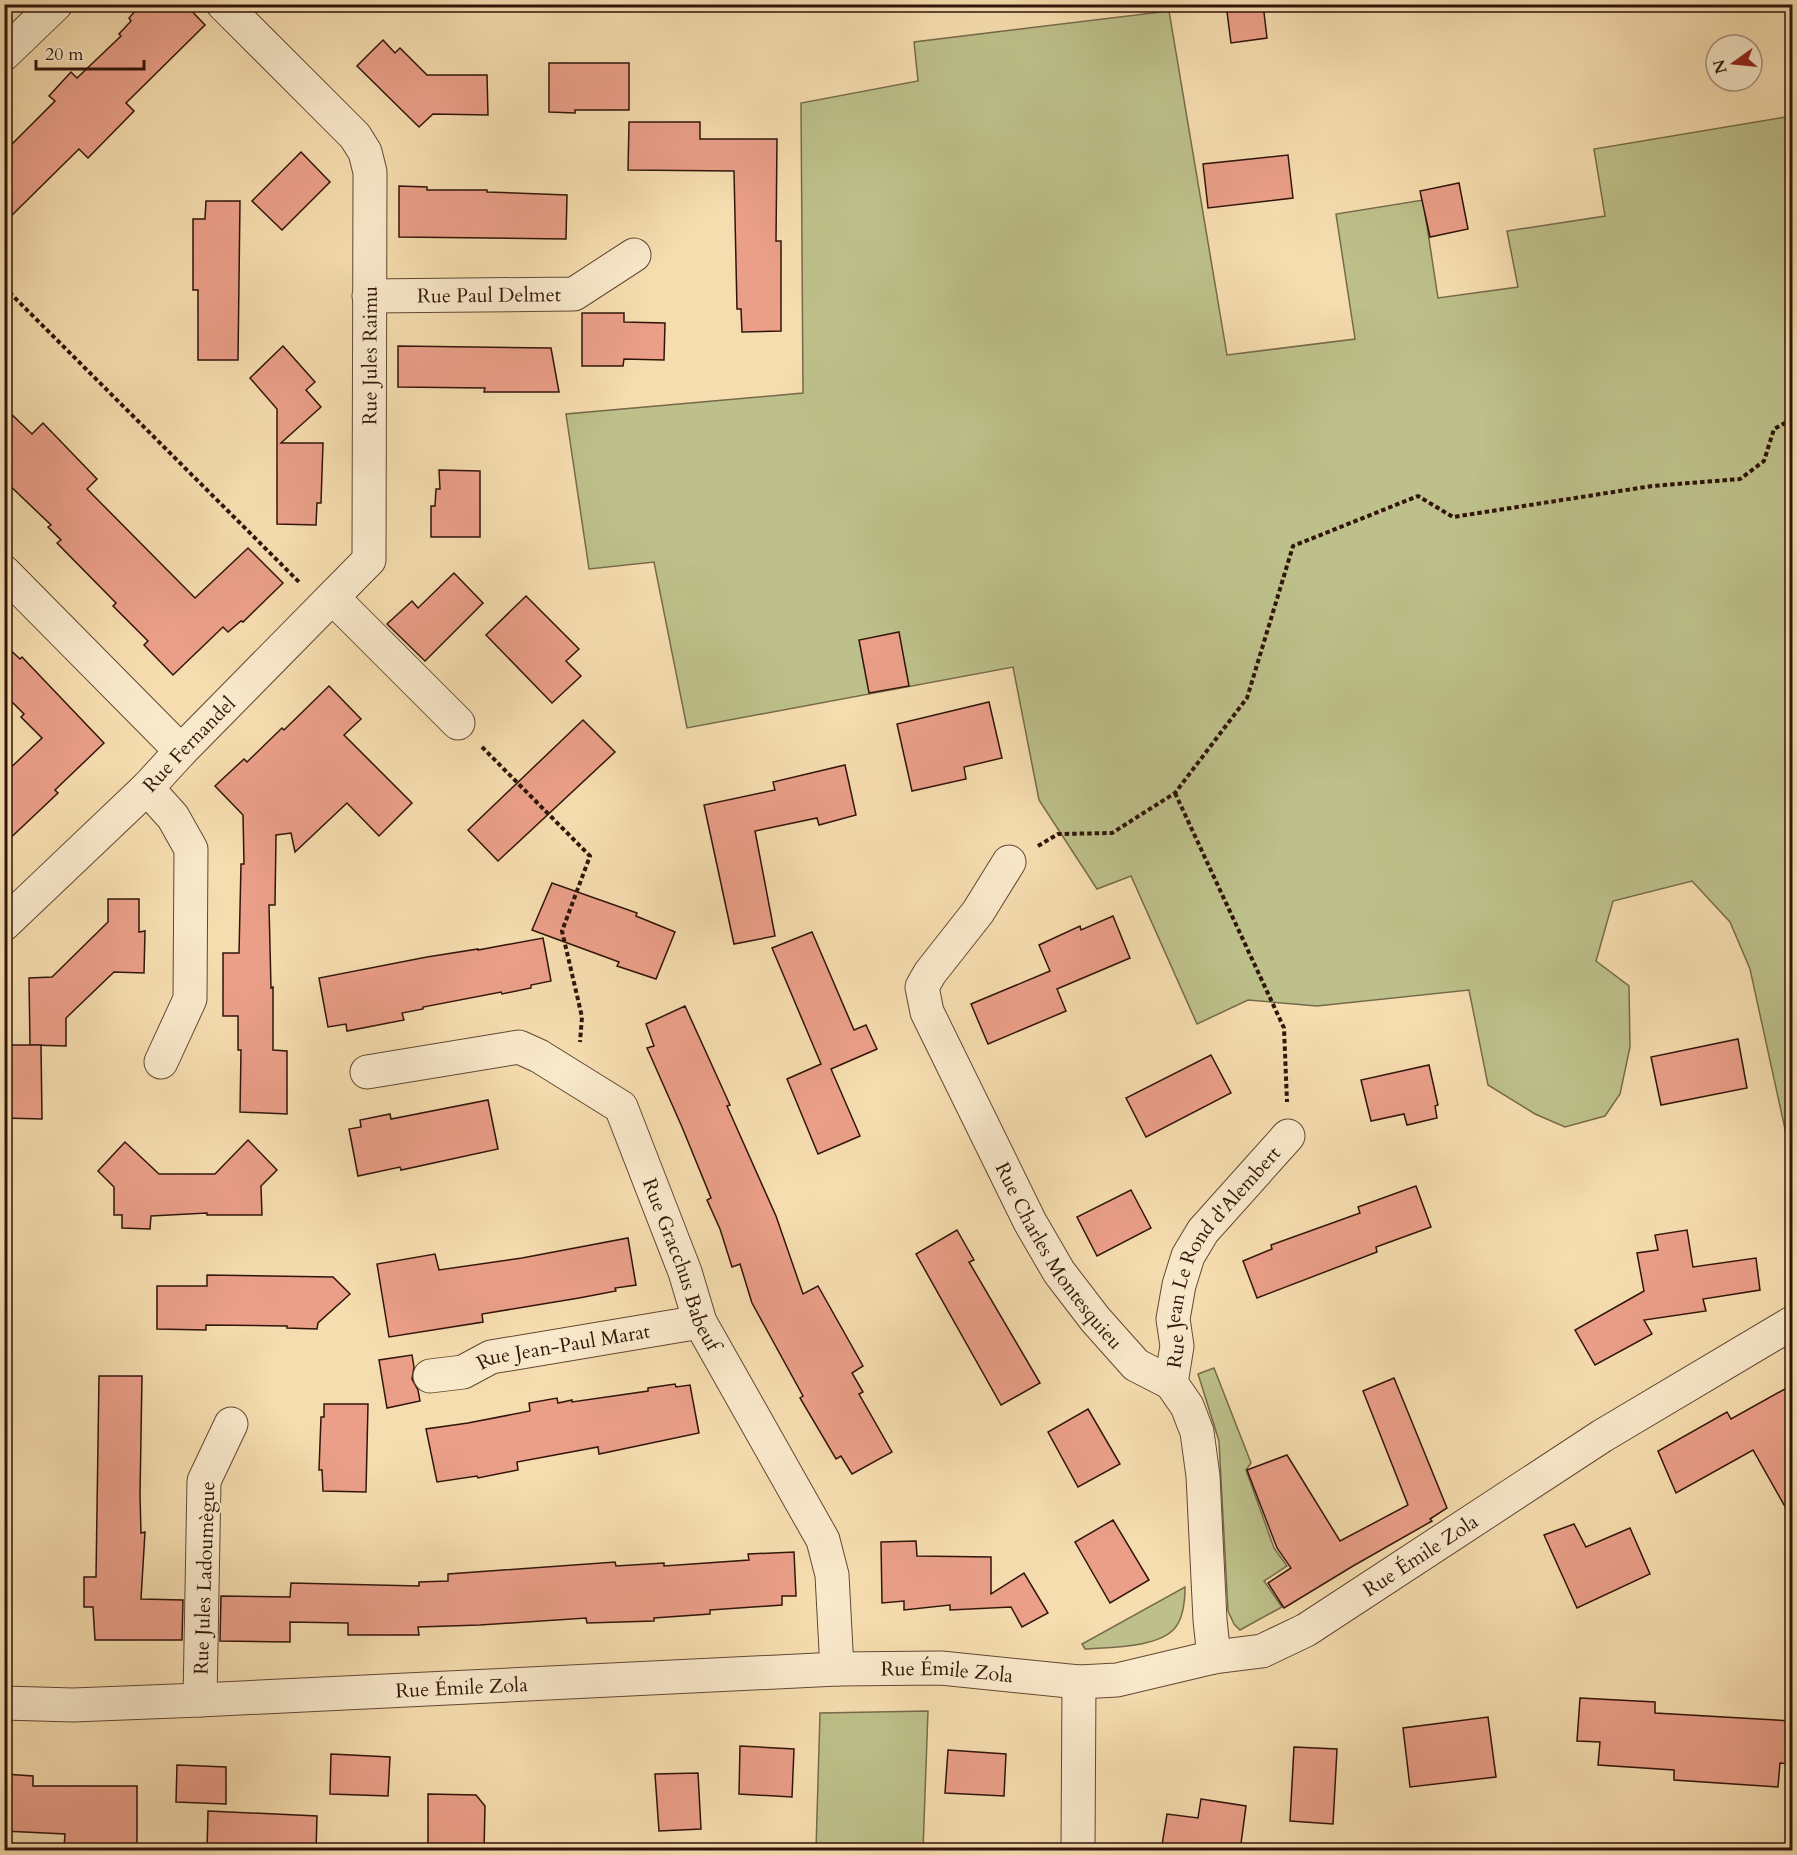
<svg xmlns="http://www.w3.org/2000/svg" width="1797" height="1855" font-family="Cardo,serif">
	<rect width="100%" height="100%" fill="#f6ddaf"/>
	<filter id="stains"><feTurbulence type="fractalNoise" baseFrequency=".00333" numOctaves="4"/><feColorMatrix values="0 0 0 0 .2 0 0 0 0 .09 0 0 0 0 .02 0 0 0 .5 -.17"/></filter>
	<radialGradient id="worn" r=".72"><stop offset=".6" stop-color="#630" stop-opacity="0"/><stop offset="1" stop-color="#630" stop-opacity=".3"/></radialGradient>
	<!-- green -->
	<g fill="#bdc08a" stroke="#776a4a" stroke-width="1.5">
		<polygon points="1169,11 1227,355 1355,339 1336,214 1423,200 1438,298 1518,287 1507,231 1605,216 1594,149 1792,116 1792,1161 1750,969 1730,922 1692,881 1613,901 1596,961 1629,986 1630,1047 1620,1094 1605,1116 1565,1127 1535,1114 1488,1085 1469,990 1317,1006 1248,1000 1197,1024 1131,876 1097,889 1039,800 1013,667 687,728 654,562 589,569 566,414 803,393 801,103 918,81 914,42"/>
		<polygon points="1214,1368 1251,1463 1246,1470 1274,1548 1287,1566 1264,1581 1282,1607 1240,1630 1234,1624 1228,1611 1219,1441 1198,1374"/>
		<path d="M1185 1587C1185 1600 1183 1618 1175 1628 1158 1648 1110 1647 1085 1649L1082 1644Z"/>
		<polygon points="928,1711 923,1850 816,1850 820,1713"/>
	</g>
	<!-- building -->
	<g fill="#eb9f89" stroke="#31150a" stroke-width="1.5">
		<polygon points="141,4 185,4 205,25 126,103 134,111 88,158 79,149 4,223 4,152 55,101 49,96 71,72 77,78 121,36 119,34 131,21 129,18"/>
		<polygon points="1226,4 1263,4 1267,38 1231,43"/>
		<polygon points="383,40 395,53 400,48 427,75 487,75 488,115 433,114 419,127 357,66"/>
		<polygon points="549,63 629,63 629,110 575,110 575,113 549,112"/>
		<polygon points="629,122 700,122 700,139 777,139 776,241 781,241 781,331 742,332 741,309 737,309 734,171 628,170"/>
		<polygon points="301,152 330,182 282,230 252,201"/>
		<polygon points="1288,155 1293,198 1208,208 1203,164"/>
		<polygon points="1459,183 1468,229 1430,237 1420,191"/>
		<polygon points="399,186 427,187 427,190 487,190 487,192 567,195 566,239 399,237"/>
		<polygon points="206,201 240,201 238,360 198,360 198,290 193,290 193,219 205,219"/>
		<polygon points="582,313 624,313 624,322 665,323 664,360 624,359 623,366 582,366"/>
		<polygon points="283,346 315,382 306,390 321,407 281,443 323,443 321,503 317,503 316,525 277,524 277,409 250,378"/>
		<polygon points="398,346 551,348 559,392 484,392 485,388 398,387"/>
		<polygon points="4,407 32,434 43,423 97,479 87,489 195,598 248,548 283,583 243,622 241,621 228,632 223,627 173,675 144,645 148,641 113,606 116,603 57,543 61,540 48,527 51,525 4,480"/>
		<polygon points="439,470 480,471 480,537 431,537 431,506 435,506 436,489 440,489"/>
		<polygon points="454,573 483,603 425,661 387,624 412,601 418,608"/>
		<polygon points="526,596 579,649 566,661 581,676 552,703 486,635"/>
		<polygon points="899,632 909,686 869,693 859,640"/>
		<polygon points="4,644 20,659 22,657 104,743 55,790 58,793 4,844 4,774 42,738 21,717 24,714 4,694"/>
		<polygon points="329,686 361,719 344,735 412,803 379,836 347,803 295,852 291,833 276,835 275,905 269,905 271,988 273,987 273,1050 287,1051 287,1114 240,1112 241,1050 238,1050 238,1016 223,1016 223,953 239,953 241,864 244,864 243,815 215,786 244,759 247,762 282,728 284,730"/>
		<polygon points="989,702 1002,758 964,767 966,779 912,791 897,724"/>
		<polygon points="583,720 615,752 498,861 468,830"/>
		<polygon points="845,765 856,815 819,825 817,818 755,831 775,936 734,944 704,805 775,790 773,782"/>
		<polygon points="552,883 637,913 636,916 675,932 656,979 617,966 619,962 532,930"/>
		<polygon points="108,899 139,899 139,932 145,931 144,973 114,972 66,1018 66,1046 30,1045 29,978 52,977 108,922"/>
		<polygon points="1113,916 1130,958 1057,989 1066,1011 988,1044 971,1004 1050,971 1039,945 1080,926 1081,930"/>
		<polygon points="812,932 854,1030 866,1025 877,1049 831,1069 860,1136 818,1154 787,1079 821,1064 772,948"/>
		<polygon points="543,938 551,981 531,985 531,988 502,994 501,992 423,1007 423,1009 402,1013 404,1020 347,1031 346,1024 328,1027 319,978 427,957 478,949 478,950"/>
		<polygon points="685,1006 730,1105 727,1106 776,1216 803,1294 818,1286 863,1366 852,1373 863,1392 859,1394 892,1452 852,1474 841,1456 836,1459 800,1398 803,1396 752,1303 740,1264 732,1267 720,1229 707,1200 711,1198 682,1127 647,1048 654,1046 646,1024"/>
		<polygon points="1738,1039 1747,1088 1661,1105 1651,1057"/>
		<polygon points="4,1045 41,1045 42,1119 4,1118"/>
		<polygon points="1211,1055 1231,1093 1146,1137 1126,1098"/>
		<polygon points="1429,1065 1438,1105 1435,1106 1437,1118 1407,1125 1404,1114 1371,1121 1361,1080"/>
		<polygon points="488,1100 498,1149 401,1170 400,1167 358,1176 349,1129 361,1127 360,1120 390,1114 391,1119"/>
		<polygon points="248,1140 277,1170 261,1186 262,1215 207,1215 207,1213 151,1216 150,1229 122,1228 122,1215 114,1215 114,1187 98,1171 125,1142 159,1174 215,1174"/>
		<polygon points="1416,1186 1431,1227 1376,1247 1377,1252 1257,1298 1243,1261 1272,1249 1271,1245 1360,1213 1358,1207"/>
		<polygon points="1131,1190 1151,1228 1097,1256 1077,1217"/>
		<polygon points="957,1230 974,1260 969,1262 1040,1383 1001,1405 916,1254"/>
		<polygon points="1687,1230 1693,1267 1756,1258 1760,1290 1703,1299 1706,1311 1644,1320 1652,1334 1595,1365 1575,1330 1644,1291 1637,1253 1658,1250 1655,1235"/>
		<polygon points="628,1238 636,1285 615,1288 616,1291 579,1298 482,1314 483,1322 389,1337 377,1264 435,1254 439,1270 522,1258"/>
		<polygon points="207,1275 333,1277 350,1294 318,1323 317,1329 287,1328 287,1326 206,1325 206,1330 157,1329 157,1286 207,1286"/>
		<polygon points="412,1355 414,1367 412,1379 418,1390 420,1401 387,1408 379,1360"/>
		<polygon points="99,1376 142,1376 140,1495 141,1533 145,1532 141,1599 183,1600 182,1640 95,1640 93,1607 84,1607 84,1577 96,1577"/>
		<polygon points="1394,1378 1447,1508 1430,1519 1432,1521 1353,1566 1284,1608 1268,1583 1291,1568 1277,1548 1247,1470 1287,1455 1340,1541 1408,1505 1363,1391"/>
		<polygon points="675,1384 676,1387 690,1385 699,1433 599,1454 598,1447 517,1462 518,1470 478,1478 477,1476 437,1482 426,1429 468,1423 530,1411 529,1403 557,1398 558,1403 572,1400 572,1402 648,1391 648,1388"/>
		<polygon points="1792,1385 1792,1519 1753,1450 1676,1493 1658,1451 1727,1412 1731,1419"/>
		<polygon points="324,1404 368,1404 366,1492 323,1491 322,1470 319,1470 321,1417 324,1417"/>
		<polygon points="1088,1409 1120,1464 1078,1487 1048,1432"/>
		<polygon points="1113,1520 1149,1580 1110,1603 1075,1542"/>
		<polygon points="1574,1524 1586,1547 1630,1528 1650,1574 1577,1608 1544,1535"/>
		<polygon points="916,1541 917,1556 991,1557 991,1594 1024,1573 1048,1613 1022,1627 1011,1607 950,1610 950,1605 904,1610 904,1601 882,1603 881,1542"/>
		<polygon points="794,1552 796,1596 782,1596 782,1605 710,1610 710,1614 654,1618 654,1621 587,1623 586,1618 480,1625 418,1627 419,1635 348,1635 348,1623 290,1622 290,1642 220,1641 221,1596 290,1597 291,1583 419,1586 419,1582 448,1581 448,1574 615,1562 616,1566 664,1563 664,1566 749,1560 748,1554"/>
		<polygon points="1580,1698 1655,1702 1655,1713 1792,1721 1792,1764 1780,1763 1778,1787 1674,1780 1674,1770 1598,1765 1600,1742 1577,1741"/>
		<polygon points="1488,1717 1496,1777 1410,1787 1403,1728"/>
		<polygon points="740,1746 794,1749 792,1797 739,1794"/>
		<polygon points="1294,1747 1337,1749 1333,1824 1290,1821"/>
		<polygon points="948,1750 1006,1754 1004,1796 945,1793"/>
		<polygon points="331,1754 390,1757 388,1796 330,1794"/>
		<polygon points="177,1765 226,1767 226,1804 176,1802"/>
		<polygon points="698,1773 701,1829 659,1831 655,1774"/>
		<polygon points="4,1774 33,1776 33,1786 137,1786 137,1848 64,1848 65,1834 4,1831"/>
		<polygon points="428,1794 476,1795 485,1806 484,1851 428,1851"/>
		<polygon points="1201,1799 1246,1806 1240,1851 1161,1851 1167,1814 1198,1818"/>
		<polygon points="208,1811 317,1816 316,1851 207,1851"/>
	</g>
	<g fill="none" stroke-linecap="round" stroke-linejoin="round">
		<!-- minor casing -->
		<g stroke="#624733" stroke-width="35">
			<g id="minor">
				<polyline points="4,54 56,4"/>
				<path id="s1" d="M369 296 574 294 634 255"/>
				<polyline points="4,572 181,751"/>
				<polyline points="333,598 458,723"/>
				<polyline points="147,788 173,817 191,849 190,999 161,1062"/>
				<path id="s2" d="M1009 862 978 912 930 973 922 987 927 1012 1030 1222 1059 1272 1095 1319 1136 1365 1171 1383 1187 1406 1197 1432 1203 1476 1210 1620 1214 1657"/>
				<path id="s3" d="M4 924 147 788 181 751 369 560 370 172 365 152 355 136 223 4"/>
				<path id="s4" d="M367 1072 519 1047 539 1056 621 1107 685 1272 700 1322 823 1540 832 1575 837 1669"/>
				<path id="s5" d="M430 1376 463 1372 491 1357 700 1322"/>
				<path id="s6" d="M1171 1383 1177 1346 1173 1319 1179 1285 1188 1256 1203 1231 1288 1136"/>
				<polyline points="200,1700 204,1481 231,1424"/>
				<path id="s7" d="M4 1703 73 1705 200 1700 837 1669 941 1668 1079 1682 1117 1680 1214 1657 1262 1651 1306 1630 1602 1436 1792 1323"/>
				<polyline points="1078,1850 1079,1682"/>
			</g>
		</g>
		<!-- path -->
		<g stroke="#31150a" stroke-width="4" stroke-dasharray="4.5 3" stroke-linecap="butt">
			<polyline points="4,287 300,583"/>
			<polyline points="482,747 590,856 562,931 582,1017 580,1042"/>
			<polyline points="1175,793 1284,1028 1287,1102"/>
			<polyline points="1038,846 1058,834 1112,833 1175,793 1247,698 1293,546 1418,496 1453,517 1652,486 1740,479 1764,461 1774,429 1792,419"/>
		</g>
		<!-- minor -->
		<use href="#minor" stroke="#f9e9cb" stroke-width="33"/>
	</g>
	<g text-anchor="middle" stroke-width="4.5" stroke-linejoin="round" paint-order="stroke">
		<!-- street labels -->
		<g font-size="20" fill="#31150a" stroke="#f9e9cb">
			<text dy="7" stroke="none"><textPath href="#s1" startOffset="120">Rue Paul Delmet</textPath></text>
			<text dy="7" stroke="none"><textPath href="#s3" startOffset="720">Rue Jules Raimu</textPath></text>
			<text dy="7" stroke="none"><textPath href="#s3" startOffset="258">Rue Fernandel</textPath></text>
			<text dy="7" stroke="none"><textPath href="#s2" startOffset="456">Rue Charles Montesquieu</textPath></text>
			<text dy="7" stroke="none"><textPath href="#s6" startOffset="142">Rue Jean Le Rond d'Alembert</textPath></text>
			<text dy="7" stroke="none"><textPath href="#s4" startOffset="441">Rue Gracchus Babeuf</textPath></text>
			<text dy="7" stroke="none"><textPath href="#s5" startOffset="138">Rue Jean-Paul Marat</textPath></text>
			<text dy="7" stroke="none"><textPath href="#s7" startOffset="1448">Rue Émile Zola</textPath></text>
			<text transform="translate(204 1578) rotate(-88)" y="7">Rue Jules Ladoumègue</text>
			<text dy="7" stroke="none"><textPath href="#s7" startOffset="944">Rue Émile Zola</textPath></text>
			<text dy="7" stroke="none"><textPath href="#s7" startOffset="458">Rue Émile Zola</textPath></text>
		</g>
	</g>
	<!-- margin -->
	<rect width="1797" height="1855" fill="none" stroke="#f6ddaf" stroke-width="24"/>
	<rect x="6" y="6" width="1785" height="1843" fill="none" stroke="#31150a" stroke-width="3"/>
	<rect x="12" y="12" width="1773" height="1831" fill="none" stroke="#31150a" stroke-width="1.5"/>
	<!-- north arrow -->
	<g transform="translate(1734 63) rotate(255)"><circle r="28" fill="#f9e9cb" stroke="#a9947e" stroke-width="1.5"/>
	<path d="M0-4.5L10 22L0 15L-10 22Z" fill="#8f2418"/>
	<text y="-9" font-size="16" font-weight="bold" text-anchor="middle" fill="#31150a">N</text>
	</g>
	<!-- scale -->
	<path d="M36 60v9h108v-9" fill="none" stroke="#31150a" stroke-width="3"/>
	<text x="45" y="60" font-size="18" fill="#31150a" stroke="#f9e9cb" stroke-width="4.5" paint-order="stroke">20 m</text>
	<rect width="100%" height="100%" filter="url(#stains)"/>
	<rect width="100%" height="100%" fill="url(#worn)"/>
</svg>
